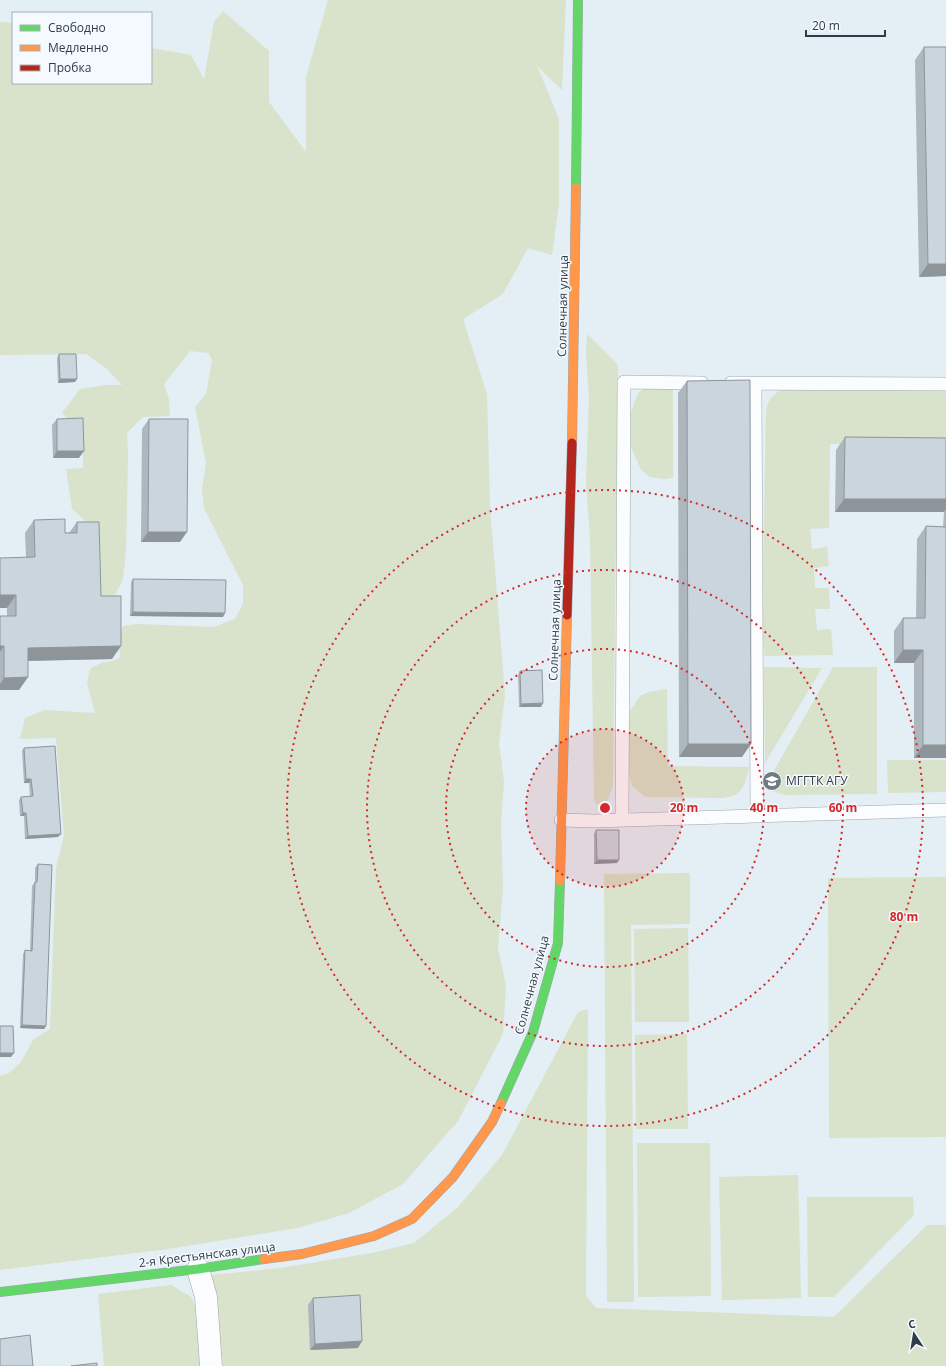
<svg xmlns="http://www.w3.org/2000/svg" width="946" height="1366" font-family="'Open Sans',sans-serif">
	<rect width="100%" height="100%" fill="#e3eef5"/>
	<!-- green -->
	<g fill="#d9e2ca">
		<polygon points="328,0 566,0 562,90 537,66 559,119 559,203 552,255 528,248 503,294 463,319 487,394 490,507 505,695 499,744 504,782 501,823 503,887 498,948 506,986 503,1034 458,1121 403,1184 349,1213 298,1228 168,1249 0,1270 0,1076 9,1073 21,1062 33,1040 50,1029 56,868 64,835 56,738 20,739 25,718 45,710 95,713 87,683 90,669 103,662 113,661 121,657 117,643 123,626 137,624 214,627 235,619 243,603 243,585 204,508 202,489 206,463 195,407 206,394 212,361 209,353 190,351 164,384 169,399 170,416 143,417 127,433 128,456 126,551 123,579 115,595 100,598 91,526 72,509 66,469 83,468 83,422 68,419 62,413 80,389 106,385 122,385 107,369 86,354 0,355 0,22 13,23 13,83 151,83 151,48 191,55 204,79 214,22 223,11 269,51 269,102 306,152 306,77"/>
		<polygon points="587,334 618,365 613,785 608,800 602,806 596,804 594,799 590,537 586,483 589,395 586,356"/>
		<path d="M946 386V446L830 444 829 528 810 529 812 549 827 547 829 566 814 568 815 588H829L830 609H815L817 630 831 629 833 655 765 656 762 629 766 415C767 400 771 396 784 388Z"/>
		<polygon points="645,388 673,388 673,478 665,479 650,477 641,470 631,447 631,412 638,393"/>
		<polygon points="764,667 822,668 765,763"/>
		<polygon points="833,667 877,667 877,794 784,795 764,788"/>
		<path d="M667 689 668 766 749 767C747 777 745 789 735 795 731 797 726 797 722 798L645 797 632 786 629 774 628 730 630 711 640 696 649 692Z"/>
		<polygon points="887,760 946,760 946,792 888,793"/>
		<polygon points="690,873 690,924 631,925 634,1302 607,1302 604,874"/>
		<polygon points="946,877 946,1137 829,1138 828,878"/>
		<polygon points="688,928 689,1022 635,1022 634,929"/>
		<polygon points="588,1009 586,1296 596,1308 834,1317 927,1225 946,1225 946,1366 223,1366 212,1275 280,1268 372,1253 414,1243 458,1207 502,1155 578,1012"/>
		<polygon points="687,1034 688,1129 636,1129 635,1035"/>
		<polygon points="637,1143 710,1143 711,1296 638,1297"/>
		<polygon points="798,1175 801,1298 722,1300 719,1177"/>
		<polygon points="807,1197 913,1197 914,1215 834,1297 808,1297"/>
		<polygon points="171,1285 191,1297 198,1313 201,1366 104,1366 98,1294"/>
	</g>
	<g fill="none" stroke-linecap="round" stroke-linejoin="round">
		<!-- lane casing -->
		<g stroke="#9da7ae" stroke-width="14">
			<g id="lane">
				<polyline points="731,383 946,384"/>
				<polyline points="755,384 757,815"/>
				<polyline points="622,819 624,382 702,383"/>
				<polyline points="561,820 594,821 946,810"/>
			</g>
		</g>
		<!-- street casing -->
		<g stroke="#9da7ae" stroke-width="23">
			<polyline id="street" points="198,1269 206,1297 211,1366"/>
		</g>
		<!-- fast casing -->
		<g stroke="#9da7ae" stroke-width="10">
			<g id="fast">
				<polyline points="576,188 578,0"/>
				<polyline points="501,1103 533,1032 558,943 560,881"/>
				<polyline points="0,1292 198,1269 264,1259"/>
			</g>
		</g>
		<!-- slow casing -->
		<g stroke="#9da7ae" stroke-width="10">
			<g id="slow">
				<polyline points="572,443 576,188"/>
				<polyline points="560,881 567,615"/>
				<polyline points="264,1259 302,1254 374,1236 412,1219 453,1177 492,1122 501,1103"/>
			</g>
		</g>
		<!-- jam casing -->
		<g stroke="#9da7ae" stroke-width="10">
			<polyline id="jam" points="567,615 572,443"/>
		</g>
		<!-- lane -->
		<use href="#lane" stroke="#fbfcfe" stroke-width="13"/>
		<!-- street -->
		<use href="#street" stroke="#fbfcfe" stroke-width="22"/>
		<!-- fast -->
		<use href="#fast" stroke="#63d668" stroke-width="9"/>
		<!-- slow -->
		<use href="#slow" stroke="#ff974d" stroke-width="9"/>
		<!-- jam -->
		<use href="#jam" stroke="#b3261e" stroke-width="9"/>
	</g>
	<!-- wall -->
	<g fill="#aeb7be">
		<polygon points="924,47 946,276 919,277 915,60"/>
		<polygon points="59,354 75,382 58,383 57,358"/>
		<polygon points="687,381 742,757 679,757 678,393"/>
		<polygon points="57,419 79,458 53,458 52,425"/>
		<polygon points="149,419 180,542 141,542 142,429"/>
		<polygon points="845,437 946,438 946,758 914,758 914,663 894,663 894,631 903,618 916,618 917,539 926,526 943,527 944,512 835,512 836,450"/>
		<polygon points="34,520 65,533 69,533 77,522 101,596 112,659 28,661 28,677 19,690 0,690 0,616 7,616 7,608 26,557 25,533"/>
		<polygon points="133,579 223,617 130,616 131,582"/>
		<polygon points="520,671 541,707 519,707 518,675"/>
		<polygon points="24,748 58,837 25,839 24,816 20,816 19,800 21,797 30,796 29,783 24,783 22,751"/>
		<polygon points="596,830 617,863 594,864 594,834"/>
		<polygon points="38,864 46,1026 44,1029 20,1028 23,954 25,950 30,951 32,886 35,882 35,868"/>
		<polygon points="313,1298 358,1348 310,1350 308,1305"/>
	</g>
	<!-- shaded-wall -->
	<g fill="#8d959b">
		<polygon points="928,264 946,264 946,276 919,277"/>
		<polygon points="60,379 77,379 75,382 58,383"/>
		<polygon points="57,451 84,451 79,458 53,458"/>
		<polygon points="844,499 946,499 946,509 944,512 835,512"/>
		<polygon points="148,532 187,532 180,542 141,542"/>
		<polygon points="0,595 16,595 7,608 0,608"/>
		<polygon points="133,612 225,613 223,617 130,616"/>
		<polygon points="0,646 4,646 0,652"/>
		<polygon points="121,646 112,659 19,661 28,648"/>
		<polygon points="903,650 923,650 914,663 894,663"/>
		<polygon points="28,677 19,690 0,690 0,684 4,678"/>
		<polygon points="543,703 541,707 519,707 521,704"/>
		<polygon points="688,744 751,744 742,757 679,757"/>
		<polygon points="923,745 946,745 946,758 914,758"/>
		<polygon points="26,779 31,779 29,783 24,783"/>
		<polygon points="23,813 26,813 24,816 20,816"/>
		<polygon points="61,834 58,837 25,839 28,836"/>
		<polygon points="597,860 619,860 617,863 594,864"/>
		<polygon points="22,1025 46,1026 44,1029 20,1028"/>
		<polygon points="0,1053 14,1053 11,1057 0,1057"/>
		<polygon points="362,1341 358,1348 310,1350 315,1344"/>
	</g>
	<!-- building -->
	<g fill="#cad5dd" stroke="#8d959b">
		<polygon points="924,47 946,47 946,264 928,264"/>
		<polygon points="59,354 76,354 77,379 60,379"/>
		<polygon points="750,380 751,744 688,744 687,381"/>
		<polygon points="83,418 84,451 57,451 57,419"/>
		<polygon points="149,419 188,419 187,532 148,532"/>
		<polygon points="845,437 946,438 946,499 844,499"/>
		<polygon points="65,519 65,533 77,533 77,522 99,522 101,596 121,596 121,646 28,648 28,677 4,678 4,646 0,646 0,616 16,616 16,595 0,595 0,558 35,557 34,520"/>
		<polygon points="926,526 946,527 946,745 923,745 923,650 903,650 903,618 925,618"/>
		<polygon points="133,579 226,580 225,613 133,612"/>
		<polygon points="542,670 543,703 521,704 520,671"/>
		<polygon points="55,746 61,834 28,836 26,813 23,813 21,797 33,796 31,779 26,779 24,748"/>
		<polygon points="596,830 619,830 619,860 597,860"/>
		<polygon points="38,864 52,865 46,1026 22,1025 25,950 32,951 35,882 37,882"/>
		<polygon points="0,1026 13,1026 14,1053 0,1053"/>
		<polygon points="360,1295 362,1341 315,1344 313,1298"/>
		<polygon points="30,1335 33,1366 0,1366 0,1339"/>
		<polygon points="97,1363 97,1366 71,1366"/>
	</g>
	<!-- distance rings -->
	<circle cx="605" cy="808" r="79" fill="#d62828" fill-opacity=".12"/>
	<g fill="none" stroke="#d62828" stroke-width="2" stroke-dasharray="2 4">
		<circle cx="605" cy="808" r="79"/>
		<circle cx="605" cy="808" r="159"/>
		<circle cx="605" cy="808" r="238"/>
		<circle cx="605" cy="808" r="318"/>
	</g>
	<!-- icons -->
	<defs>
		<g id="university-disc" transform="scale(1)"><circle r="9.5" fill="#6f7b83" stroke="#f4faff"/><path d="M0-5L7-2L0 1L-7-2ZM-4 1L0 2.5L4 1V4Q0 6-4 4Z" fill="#fff"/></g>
	</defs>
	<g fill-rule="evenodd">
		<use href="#university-disc" x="772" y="781"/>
	</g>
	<g text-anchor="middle" stroke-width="3" stroke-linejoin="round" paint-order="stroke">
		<!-- street labels -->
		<g font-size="12" fill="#303d46" stroke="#f4faff">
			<text transform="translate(563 306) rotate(-89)" y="4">Солнечная улица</text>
			<text transform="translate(555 630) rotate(-88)" y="4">Солнечная улица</text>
			<text transform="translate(532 985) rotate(-75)" y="4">Солнечная улица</text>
			<text transform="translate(207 1255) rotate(-7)" y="4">2-я Крестьянская улица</text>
		</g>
		<!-- poi labels -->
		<g font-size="12" fill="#303d46" stroke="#f4faff" text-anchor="start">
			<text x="786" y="785">МГГТК АГУ</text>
		</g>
	</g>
	<circle cx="605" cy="808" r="6" fill="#d62828" stroke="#f4faff" stroke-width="2"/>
	<g font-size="12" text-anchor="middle" font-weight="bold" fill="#d62828" stroke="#f4faff" stroke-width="3" stroke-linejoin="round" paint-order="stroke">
		<text x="684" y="812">20 m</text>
		<text x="764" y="812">40 m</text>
		<text x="843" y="812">60 m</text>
		<text x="904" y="921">80 m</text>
	</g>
	<!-- legend -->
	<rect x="12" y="12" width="140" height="72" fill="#f4faff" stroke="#a6aeb5"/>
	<rect x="20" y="25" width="20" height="6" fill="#63d668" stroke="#a6aeb5"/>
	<text x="48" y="32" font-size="12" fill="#303d46">Свободно</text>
	<rect x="20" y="45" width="20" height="6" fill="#ff974d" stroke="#a6aeb5"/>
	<text x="48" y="52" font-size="12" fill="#303d46">Медленно</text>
	<rect x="20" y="65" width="20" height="6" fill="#b3261e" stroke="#a6aeb5"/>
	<text x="48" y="72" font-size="12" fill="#303d46">Пробка</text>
	<!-- north arrow -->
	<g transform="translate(914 1334) rotate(348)" stroke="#f4faff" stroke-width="3" paint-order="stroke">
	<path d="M0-3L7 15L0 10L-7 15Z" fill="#303d46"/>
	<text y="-6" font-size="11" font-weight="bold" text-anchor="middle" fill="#303d46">С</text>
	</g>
	<!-- scale -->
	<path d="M806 30v6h79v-6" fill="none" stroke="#303d46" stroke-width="2"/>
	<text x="812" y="30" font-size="12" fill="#303d46" stroke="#f4faff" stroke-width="3" paint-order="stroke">20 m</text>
</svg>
